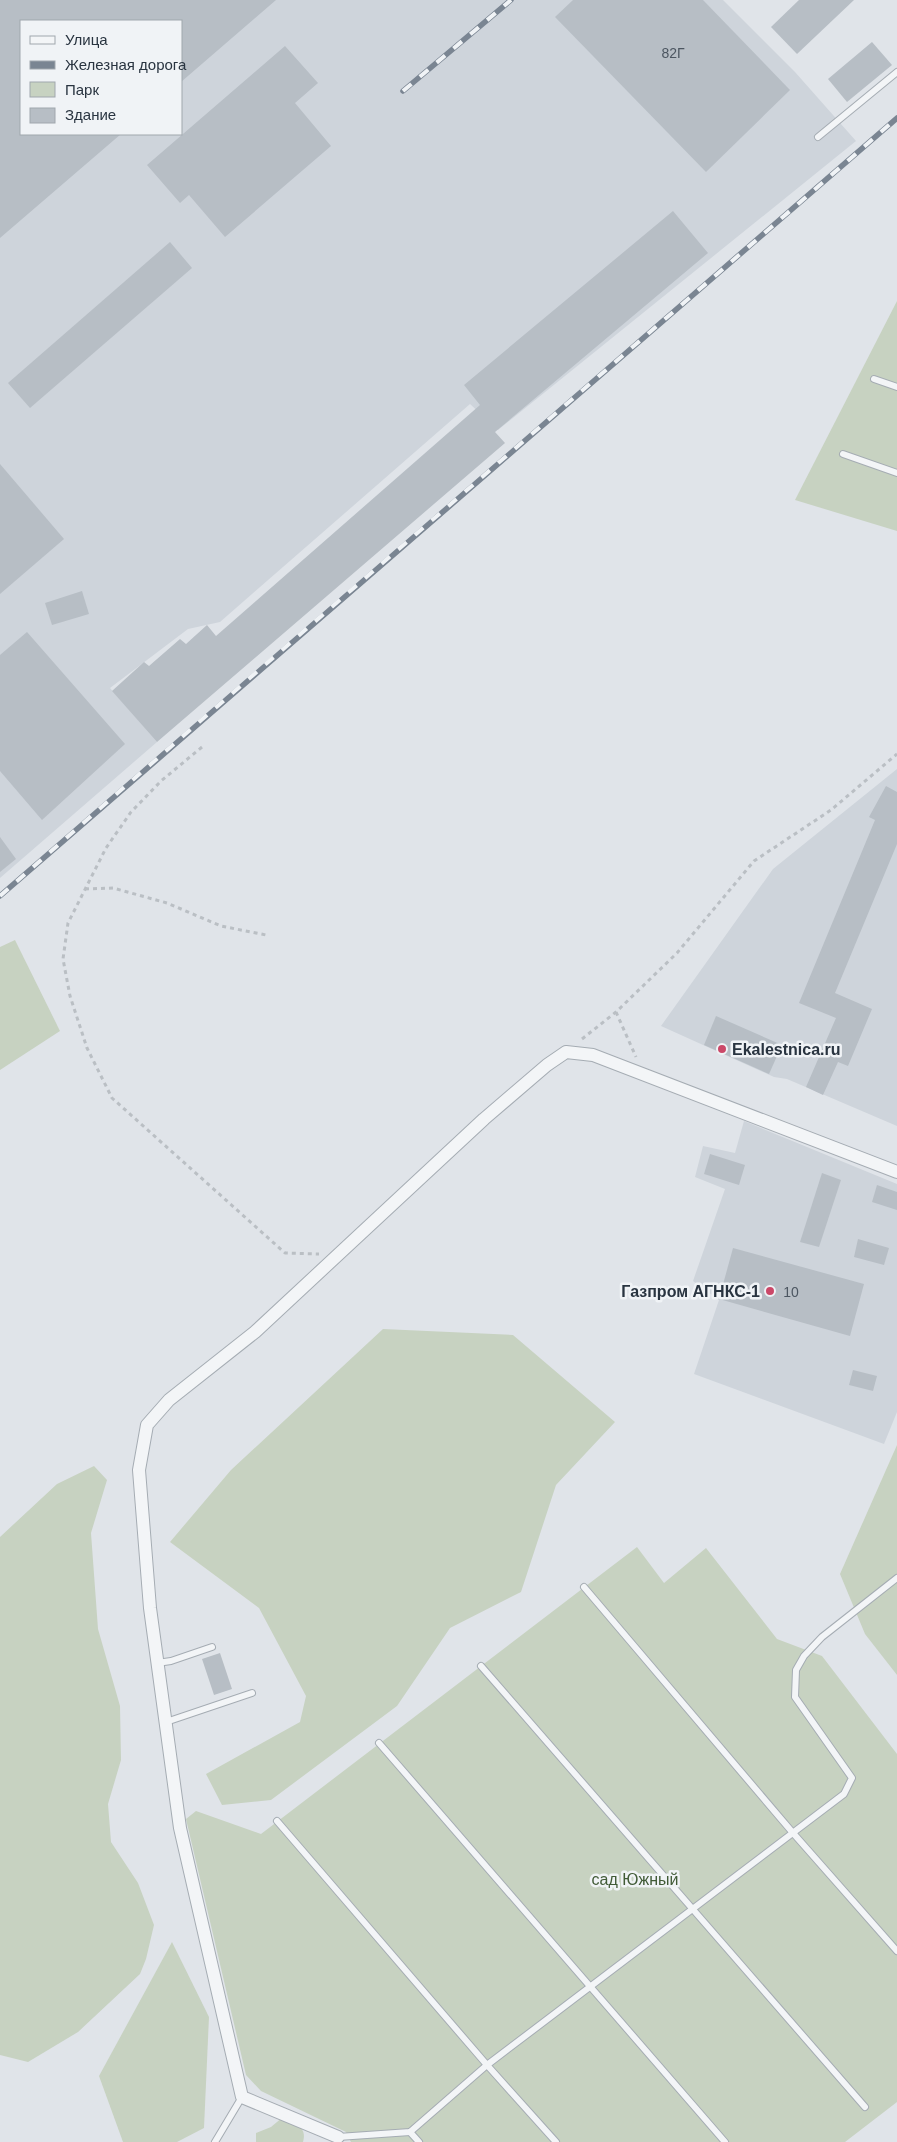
<svg xmlns="http://www.w3.org/2000/svg" width="897" height="2142" font-family="Helvetica,sans-serif">
	<rect width="100%" height="100%" fill="#e0e4e9"/>
	<!-- built -->
	<g fill="#ced4db" fill-rule="evenodd">
		<path d="M0 0H723L795 72 856 141 498 430 470 404 220 622 188 629 110 688 157 742 0 878ZM21 21H181V134H21Z"/>
		<polygon points="897,769 897,1126 787,1079 774,1077 661,1026 773,869"/>
		<polygon points="744,1121 897,1184 897,1412 884,1444 694,1374 719,1300 693,1281 725,1189 695,1177 703,1146 735,1153"/>
	</g>
	<!-- green -->
	<g fill="#c7d2c1">
		<polygon points="897,301 897,531 795,500"/>
		<polygon points="15,940 60,1031 0,1070 0,947"/>
		<polygon points="383,1329 513,1335 615,1422 556,1485 521,1592 450,1628 397,1706 271,1800 222,1805 206,1774 300,1722 306,1696 259,1608 170,1542 231,1470"/>
		<polygon points="897,1445 897,1675 865,1634 840,1574"/>
		<polygon points="94,1466 107,1480 91,1533 98,1629 120,1706 121,1760 108,1804 111,1842 138,1883 154,1925 146,1959 140,1974 78,2032 28,2062 0,2055 0,1537 57,1484"/>
		<polygon points="637,1547 664,1583 706,1548 777,1639 822,1656 897,1754 897,2102 845,2142 351,2142 346,2132 261,2091 246,2075 186,1819 196,1811 261,1834"/>
		<polygon points="172,1942 209,2017 204,2128 177,2142 123,2142 99,2076"/>
		<path d="M283 2117C294 2123 308 2127 303 2142H256V2133L271 2127Z"/>
	</g>
	<!-- building -->
	<g fill="#b7bec5">
		<polygon points="0,0 276,0 181,82 181,21 21,21 21,134 121,134 0,238"/>
		<polygon points="573,0 703,0 790,90 706,172 555,17"/>
		<polygon points="799,0 854,0 797,54 771,27"/>
		<polygon points="872,42 892,65 847,102 828,79"/>
		<polygon points="285,46 318,83 295,103 331,146 225,237 189,195 180,203 147,165"/>
		<polygon points="673,211 708,253 495,432 505,443 157,742 112,691 144,662 149,666 180,639 186,644 207,625 216,636 480,405 464,385"/>
		<polygon points="170,242 192,268 30,408 8,383"/>
		<polygon points="0,464 64,539 0,594"/>
		<polygon points="82,591 89,614 52,625 45,603"/>
		<polygon points="27,632 125,744 42,820 0,771 0,655"/>
		<polygon points="886,786 897,792 897,844 835,993 872,1009 848,1066 838,1062 823,1095 806,1087 836,1018 799,1003 875,820 869,817"/>
		<polygon points="0,837 16,859 0,872"/>
		<polygon points="716,1016 782,1045 769,1074 704,1045"/>
		<polygon points="710,1154 745,1165 739,1185 704,1174"/>
		<polygon points="822,1173 841,1180 819,1247 800,1242"/>
		<polygon points="877,1185 897,1192 897,1210 872,1202"/>
		<polygon points="858,1239 889,1248 884,1265 854,1257"/>
		<polygon points="733,1248 864,1284 850,1336 719,1299"/>
		<polygon points="853,1370 877,1376 873,1391 849,1385"/>
		<polygon points="220,1653 232,1689 214,1695 202,1659"/>
	</g>
	<g fill="none" stroke-linecap="round" stroke-linejoin="round">
		<!-- lane casing -->
		<g stroke="#a5acb3" stroke-width="8">
			<g id="lane">
				<polyline points="818,137 897,72"/>
				<polyline points="874,379 897,387"/>
				<polyline points="843,454 897,473"/>
				<polyline points="584,1587 793,1833 897,1951"/>
				<polyline points="157,1663 171,1661 212,1647"/>
				<polyline points="481,1666 865,2107"/>
				<polyline points="166,1722 252,1693"/>
				<polyline points="379,1743 725,2142"/>
				<polyline points="277,1821 487,2065 556,2142"/>
				<polyline points="410,2132 419,2142"/>
				<polyline points="338,2137 410,2132 487,2065 844,1794 852,1778 795,1697 796,1670 804,1656 822,1637 897,1578"/>
				<polyline points="215,2142 242,2097"/>
			</g>
		</g>
		<!-- street casing -->
		<g stroke="#a5acb3" stroke-width="14">
			<polyline id="street" points="338,2137 242,2097 180,1828 150,1608 139,1470 147,1425 169,1400 255,1332 484,1119 547,1065 566,1052 593,1055 897,1172"/>
		</g>
		<!-- path -->
		<g stroke="#babfc4" stroke-width="3" stroke-dasharray="4 4" stroke-linecap="butt">
			<polyline points="202,747 161,781 131,812 106,848 68,923 63,959 70,996 87,1048 112,1098 285,1253 319,1254"/>
			<polyline points="85,889 113,888 167,903 221,926 266,935"/>
			<polyline points="616,1012 636,1057"/>
			<polyline points="582,1039 616,1012 677,953 754,861 831,810 897,754"/>
		</g>
		<!-- lane -->
		<use href="#lane" stroke="#f3f5f7" stroke-width="6"/>
		<!-- street -->
		<use href="#street" stroke="#f3f5f7" stroke-width="12"/>
		<!-- rail casing -->
		<g stroke="#7a8592" stroke-width="5.5">
			<g id="rail">
				<polyline points="403,91 511,0"/>
				<path d="M0 896C297 635 598 378 897 118"/>
			</g>
		</g>
		<!-- rail -->
		<use href="#rail" stroke="#f0f3f6" stroke-width="4" stroke-dasharray="11" stroke-linecap="butt"/>
	</g>
	<!-- markers -->
	<g fill="#cb4868" stroke="#f0f3f6" stroke-width="2">
		<circle cx="722" cy="1049" r="5"/>
		<circle cx="770" cy="1291" r="5"/>
	</g>
	<g text-anchor="middle" stroke-width="5" stroke-linejoin="round" paint-order="stroke">
		<!-- number labels -->
		<g font-size="14" fill="#4c5661">
			<text x="673" y="58">82Г</text>
			<text x="791" y="1297">10</text>
		</g>
		<!-- poi labels -->
		<g font-size="16" font-weight="bold" fill="#293440" stroke="#f0f3f6" text-anchor="start">
			<text x="732" y="1055">Ekalestnica.ru</text>
			<text x="760" y="1297" text-anchor="end">Газпром АГНКС-1</text>
		</g>
		<!-- park labels -->
		<g font-size="16" fill="#415b37" stroke="#f0f3f6">
			<text x="635" y="1885">сад Южный</text>
		</g>
	</g>
	<!-- legend -->
	<rect x="20" y="20" width="162" height="115" fill="#f0f3f6" stroke="#a0a7ad"/>
	<rect x="30" y="36" width="25" height="8" fill="#f3f5f7" stroke="#a0a7ad"/>
	<text x="65" y="45" font-size="15" fill="#293440">Улица</text>
	<rect x="30" y="61" width="25" height="8" fill="#7a8592" stroke="#a0a7ad"/>
	<text x="65" y="70" font-size="15" fill="#293440">Железная дорога</text>
	<rect x="30" y="82" width="25" height="15" fill="#c7d2c1" stroke="#a0a7ad"/>
	<text x="65" y="95" font-size="15" fill="#293440">Парк</text>
	<rect x="30" y="108" width="25" height="15" fill="#b7bec5" stroke="#a0a7ad"/>
	<text x="65" y="120" font-size="15" fill="#293440">Здание</text>
</svg>
